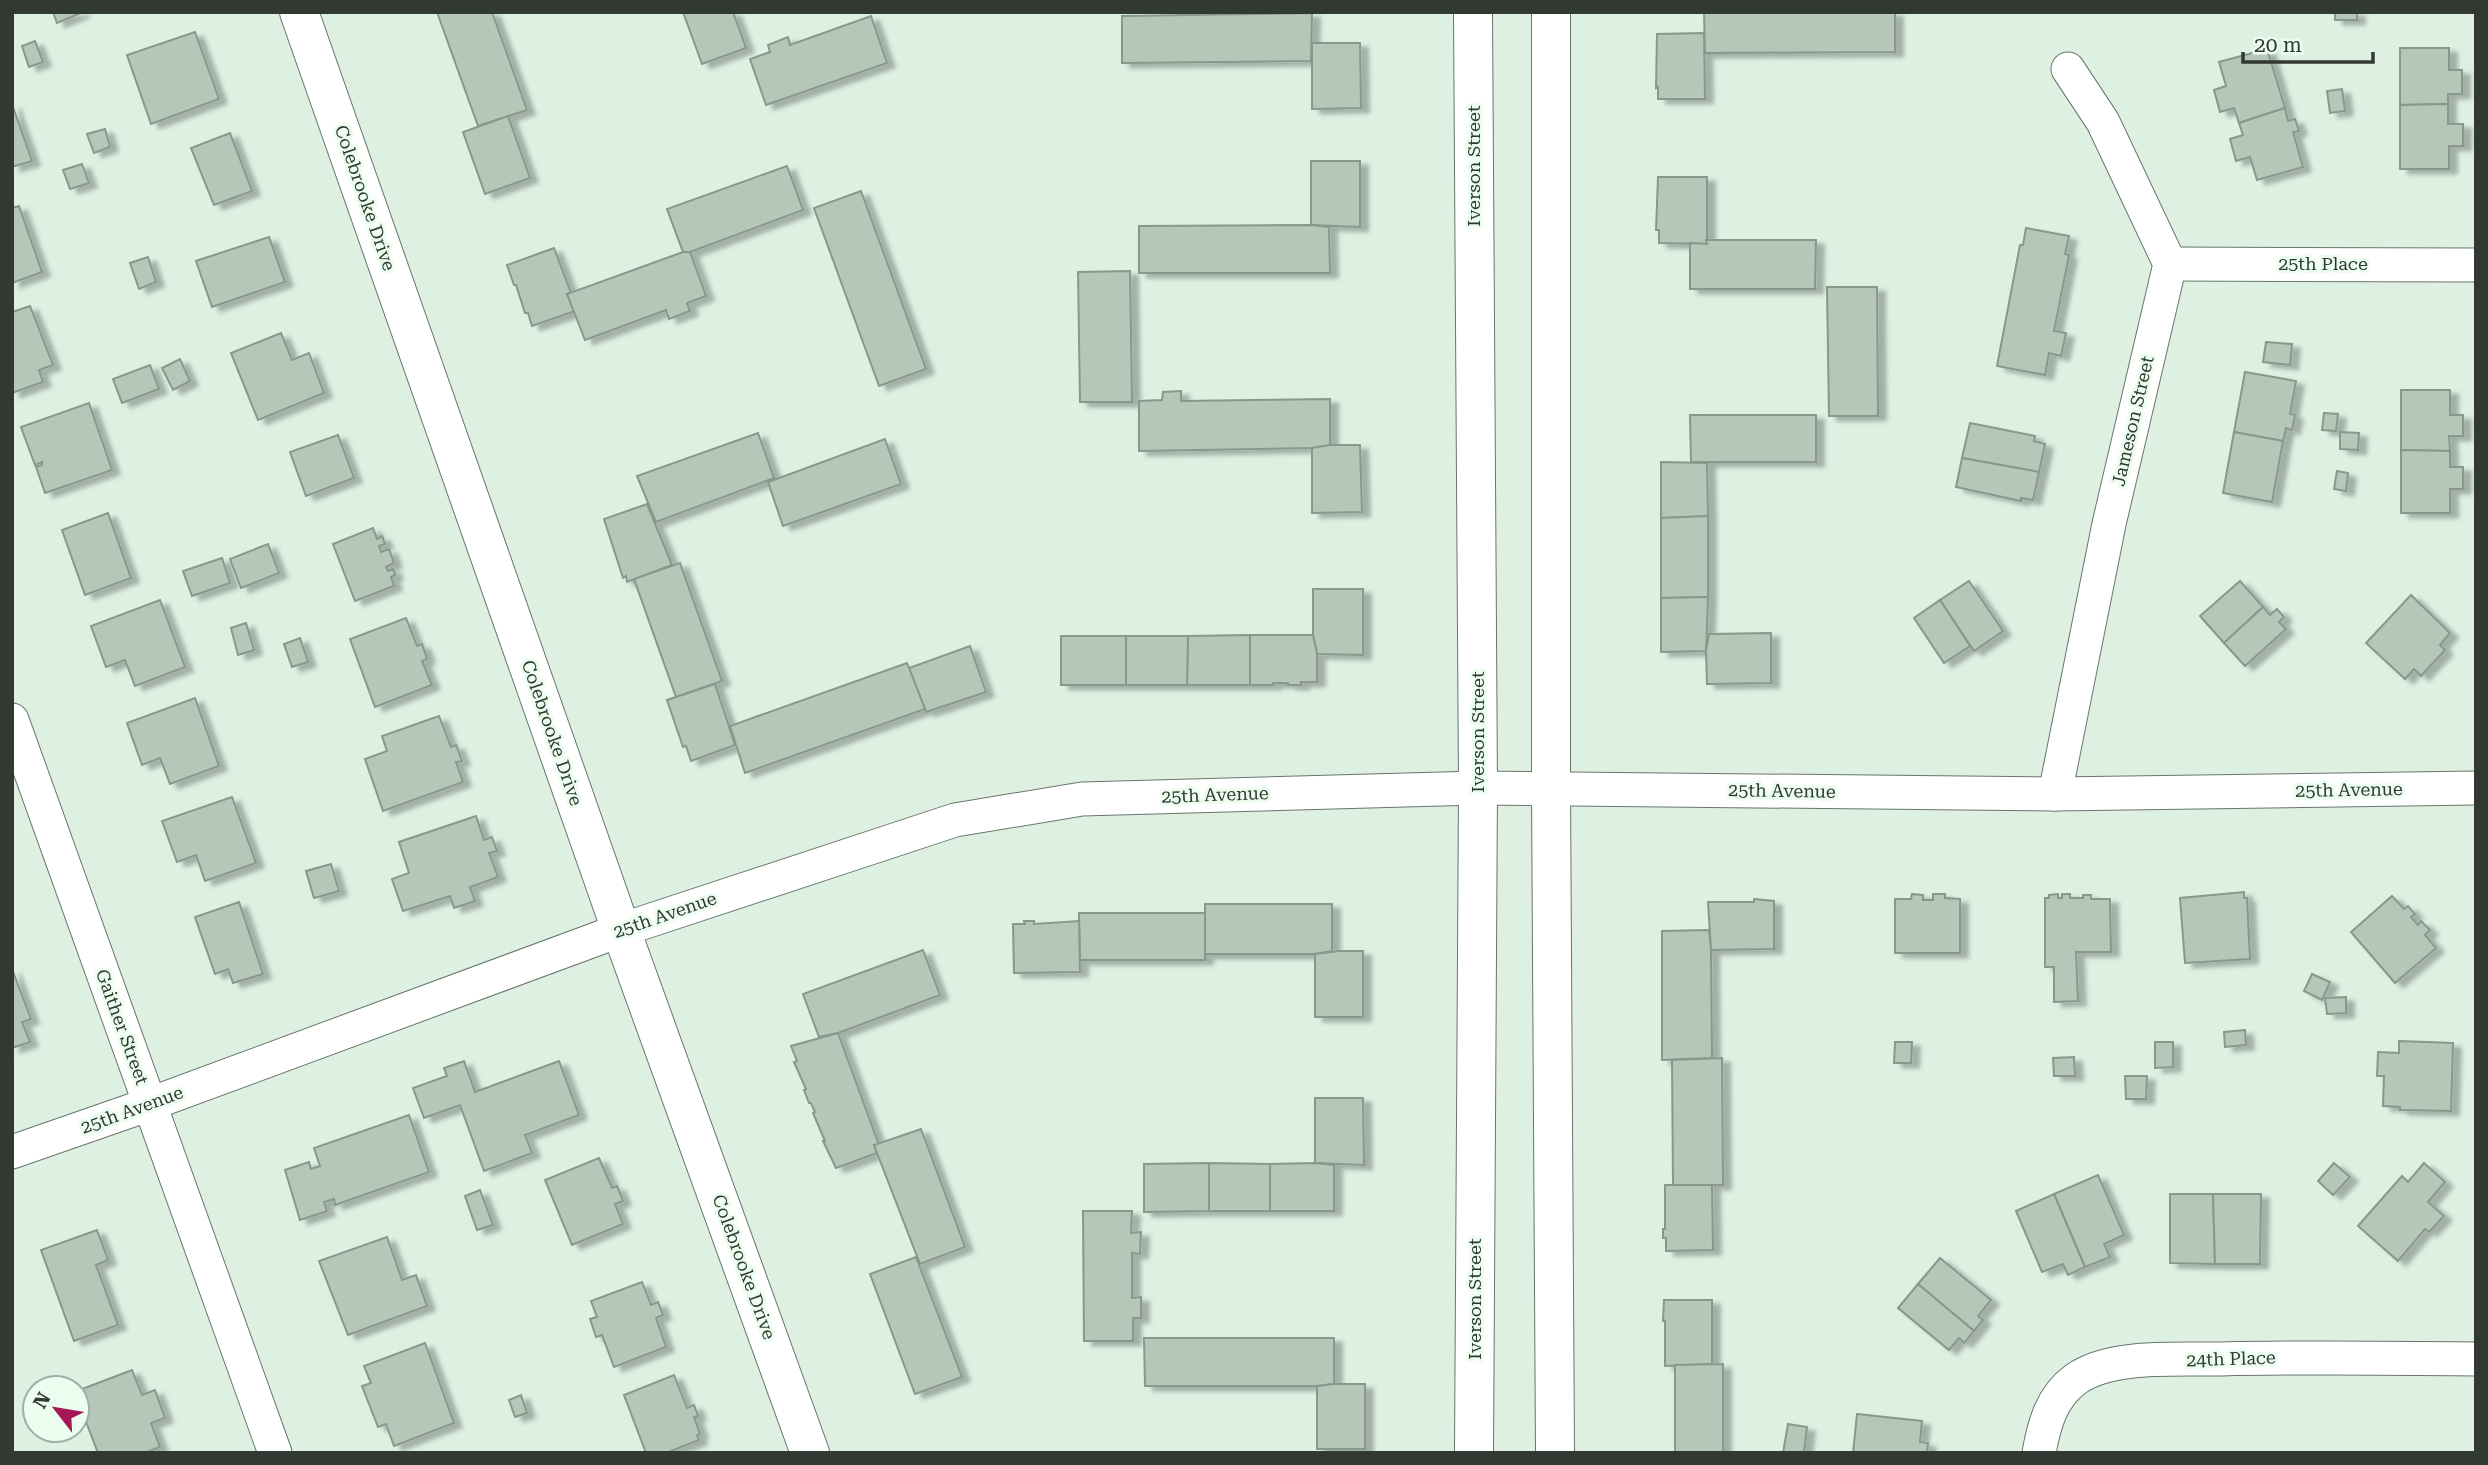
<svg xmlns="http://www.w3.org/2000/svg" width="2488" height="1465" font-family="'Roboto Serif',serif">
	<defs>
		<filter id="shadow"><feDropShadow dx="8" dy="4.5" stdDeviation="2" flood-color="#0004"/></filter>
	</defs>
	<rect width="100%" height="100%" fill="#def0e2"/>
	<!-- building -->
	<g fill="#b6c7b9" stroke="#88988b" stroke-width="2" filter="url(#shadow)">
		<polygon points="53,12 83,12 57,23"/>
		<polygon points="437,12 492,12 527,110 478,126"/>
		<polygon points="683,12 733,12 746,48 702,64"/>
		<polygon points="1704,12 1895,12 1895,52 1705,53"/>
		<rect x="2335" y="12" width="22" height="8"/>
		<polygon points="1312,13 1311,61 1122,63 1122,16"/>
		<polygon points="871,16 887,63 766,105 750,59 770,52 768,45 788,37 790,45"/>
		<polygon points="195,32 219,99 151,124 127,55"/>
		<polygon points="1704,33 1705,99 1658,99 1658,87 1656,88 1657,34"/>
		<polygon points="35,41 43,62 29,67 22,46"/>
		<polygon points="1312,43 1360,43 1361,108 1312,109"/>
		<polygon points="2400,48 2449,48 2449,70 2462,70 2462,94 2448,94 2448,104 2400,105"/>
		<polygon points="2267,49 2285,108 2239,123 2234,108 2220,112 2214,90 2226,86 2219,62"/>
		<polygon points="2342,89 2345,111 2330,113 2327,91"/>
		<polygon points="12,104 32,161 12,167"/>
		<polygon points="2448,104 2448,124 2463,124 2463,146 2449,146 2449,169 2400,169 2400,105"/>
		<polygon points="2285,108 2288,121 2295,119 2299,131 2293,132 2303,167 2257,180 2250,157 2236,161 2230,139 2243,135 2239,123"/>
		<polygon points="508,116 530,178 485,194 463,132"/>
		<polygon points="105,129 110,147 94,153 87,134"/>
		<polygon points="230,133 252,191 214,205 191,148"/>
		<polygon points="1311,161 1360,161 1360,227 1311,225"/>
		<polygon points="82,164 89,183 70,189 63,170"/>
		<polygon points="787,166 803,210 690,252 683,252 667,209"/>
		<polygon points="1658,177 1707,177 1707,244 1659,243 1659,230 1656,230"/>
		<polygon points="861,191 926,369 879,386 814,208"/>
		<polygon points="19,206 42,272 12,283 12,208"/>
		<polygon points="1311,225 1329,227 1330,273 1139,273 1139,226"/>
		<polygon points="2026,228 2069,236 2065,254 2069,255 2054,331 2066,333 2061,356 2049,353 2045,375 1997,366 2020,245 2023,245"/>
		<polygon points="269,237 285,282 212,307 196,261"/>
		<polygon points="1706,240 1816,240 1815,289 1690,289 1690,243 1707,244"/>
		<polygon points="554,248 571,293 567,294 575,311 532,326 528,313 525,313 516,285 514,285 507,265"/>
		<polygon points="683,252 690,252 706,296 687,303 690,311 669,319 666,310 585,340 567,294"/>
		<polygon points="148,257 156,282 139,289 130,263"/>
		<polygon points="1130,271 1132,402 1080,402 1078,272"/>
		<polygon points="1827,287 1877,287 1878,416 1829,416"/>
		<polygon points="30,306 53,365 39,370 43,382 12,393 12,312"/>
		<polygon points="281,333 292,360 309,353 324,393 258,420 231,353"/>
		<polygon points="2266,342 2292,344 2290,365 2263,362"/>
		<polygon points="180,359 190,381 173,390 162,368"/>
		<polygon points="150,365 159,389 122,403 113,379"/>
		<polygon points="2245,372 2296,381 2290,414 2295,415 2292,430 2286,428 2283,441 2234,432"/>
		<polygon points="2401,390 2450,390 2450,415 2463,415 2463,436 2449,436 2450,451 2401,450"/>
		<polygon points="1181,391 1181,401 1330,399 1330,445 1312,448 1139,451 1139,401 1162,400 1163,392"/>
		<polygon points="89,403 112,470 45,493 36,467 42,465 42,462 35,465 21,427"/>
		<polygon points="2324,413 2338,414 2336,431 2322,430"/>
		<polygon points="1690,415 1816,415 1816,462 1691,462"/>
		<polygon points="1970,423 2035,436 2034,441 2045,444 2039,472 1962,458"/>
		<polygon points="2234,432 2283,441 2272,502 2223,493"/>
		<polygon points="2340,432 2359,433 2358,450 2340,449"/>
		<polygon points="758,433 774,478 656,522 637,476"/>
		<polygon points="338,435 354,478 306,496 290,452"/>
		<polygon points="885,439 901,484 783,526 768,482"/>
		<polygon points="1330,445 1360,445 1362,512 1312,513 1312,448"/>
		<polygon points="2401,450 2450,451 2450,467 2463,467 2463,489 2450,489 2450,513 2401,513"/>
		<polygon points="1962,458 2039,472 2033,500 2021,498 2021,501 1956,487"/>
		<polygon points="1661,462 1707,463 1708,516 1661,518"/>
		<polygon points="2337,471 2348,473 2346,491 2334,489"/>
		<polygon points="647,504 672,565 627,582 626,576 623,578 604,519"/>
		<polygon points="108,513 131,578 85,595 62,530"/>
		<polygon points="1708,516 1708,597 1661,598 1661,518"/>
		<polygon points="373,528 377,539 382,536 385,544 379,546 381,552 389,549 394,563 386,567 388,571 393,569 395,575 391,577 394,586 355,601 333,544"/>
		<polygon points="268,544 279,573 241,588 230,559"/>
		<polygon points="222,558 230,583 192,596 183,571"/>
		<polygon points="680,563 722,681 676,697 634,579"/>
		<polygon points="1969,581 2003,631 1974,651 1940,600"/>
		<polygon points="2240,581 2263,607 2224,643 2200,616"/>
		<polygon points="1313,589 1363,589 1363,655 1317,654 1313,635"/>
		<polygon points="2411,595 2450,633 2440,645 2445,650 2421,676 2414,669 2405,679 2366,643"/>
		<polygon points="1708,597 1706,651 1661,652 1661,598"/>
		<polygon points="160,600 185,667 135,686 125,660 106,667 91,626"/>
		<polygon points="1940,600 1970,646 1944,663 1914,618"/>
		<polygon points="2263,607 2270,615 2277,609 2284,617 2279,622 2286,629 2245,666 2224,643"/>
		<polygon points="406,618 417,646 422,644 427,659 422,661 432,685 375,707 350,639"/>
		<polygon points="246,623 254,650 238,655 231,628"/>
		<polygon points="1771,633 1771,683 1707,684 1706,651 1709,634"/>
		<polygon points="1250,635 1250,685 1187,685 1188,636"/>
		<polygon points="1250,635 1313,635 1317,654 1317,682 1301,682 1301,685 1288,685 1288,683 1273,683 1273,685 1250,685"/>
		<rect x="1061" y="636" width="65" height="49"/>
		<polygon points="1126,636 1188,636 1187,685 1126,685"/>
		<polygon points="300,638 308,662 292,667 284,644"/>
		<polygon points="970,646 986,692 926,712 909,668"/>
		<polygon points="907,663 925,709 745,773 730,726"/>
		<polygon points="715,684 735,745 691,761 686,746 683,747 667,700"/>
		<polygon points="195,698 219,766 170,784 160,758 142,765 127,723"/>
		<polygon points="439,716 451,747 456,745 462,761 456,762 463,782 383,811 365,759 387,751 382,736"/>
		<polygon points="232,797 256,863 205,881 196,855 177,862 162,821"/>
		<polygon points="476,816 484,840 492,837 497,851 489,853 498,877 470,887 475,901 454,908 450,896 403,911 392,879 409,873 399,842"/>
		<polygon points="331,864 339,891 314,898 306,871"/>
		<polygon points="2244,892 2244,898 2247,898 2250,959 2185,963 2180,898"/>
		<polygon points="1912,894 1923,895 1923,900 1933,900 1933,894 1945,894 1945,898 1960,899 1960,953 1895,953 1895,899 1911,899"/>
		<polygon points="2058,894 2058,898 2062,898 2062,894 2070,894 2070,898 2083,898 2083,895 2091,895 2091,899 2110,899 2111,952 2076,952 2078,1001 2054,1002 2054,967 2045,967 2045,898 2049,898 2049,895"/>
		<polygon points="2392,896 2404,909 2408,906 2415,914 2411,917 2418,925 2421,921 2430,930 2425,935 2436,948 2395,983 2351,932"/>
		<polygon points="1754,899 1774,901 1774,949 1711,950 1708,902 1754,902"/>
		<polygon points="239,902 263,974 233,983 228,969 215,974 195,917"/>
		<polygon points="1205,904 1332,904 1332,951 1315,954 1205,954"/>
		<polygon points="1079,913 1205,913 1205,960 1080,960"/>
		<polygon points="1024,921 1034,921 1034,924 1079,921 1080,972 1014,973 1013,924 1025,924"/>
		<polygon points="1709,930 1711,950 1712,1058 1662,1060 1662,931"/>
		<polygon points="923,950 940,995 838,1033 819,1037 803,994"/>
		<polygon points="1339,951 1363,951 1363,1017 1315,1017 1315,954"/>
		<polygon points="12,969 31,1019 22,1022 30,1042 12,1048"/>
		<polygon points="2312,974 2330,982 2322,1000 2304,991"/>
		<polygon points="2346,997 2346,1013 2327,1014 2325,998"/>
		<polygon points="2245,1030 2246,1045 2225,1047 2224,1032"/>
		<polygon points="838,1033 879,1145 874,1145 877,1153 836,1168 823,1141 825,1141 813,1113 815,1112 811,1103 809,1103 804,1090 806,1089 794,1062 797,1061 791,1046"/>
		<polygon points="2399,1041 2453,1043 2451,1111 2400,1110 2400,1107 2383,1106 2384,1076 2377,1076 2378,1052 2399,1053"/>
		<polygon points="1895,1042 1912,1042 1911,1063 1894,1063"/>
		<polygon points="2155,1042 2173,1042 2173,1067 2155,1068"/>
		<polygon points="2074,1057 2075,1076 2054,1076 2053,1058"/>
		<polygon points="1722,1058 1723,1185 1673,1185 1672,1060"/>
		<polygon points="464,1061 475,1092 559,1061 579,1115 525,1135 532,1153 484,1171 460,1105 424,1118 413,1088 447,1076 444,1068"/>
		<polygon points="2125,1076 2147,1076 2146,1099 2126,1099"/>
		<polygon points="1315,1098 1363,1098 1364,1165 1315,1163"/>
		<polygon points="409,1115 429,1172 335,1205 334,1199 324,1202 327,1211 300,1220 285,1170 309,1162 311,1169 320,1166 314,1148"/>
		<polygon points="921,1129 965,1247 920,1264 874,1145"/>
		<polygon points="599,1158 612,1188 617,1186 623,1201 615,1204 623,1224 572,1245 545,1180"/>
		<polygon points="1209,1163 1270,1164 1270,1211 1209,1211"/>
		<polygon points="1209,1163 1209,1211 1144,1212 1144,1164"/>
		<polygon points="1315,1163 1334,1165 1334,1211 1270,1211 1270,1164"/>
		<polygon points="2334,1163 2350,1177 2333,1195 2318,1181"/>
		<polygon points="2424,1163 2445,1182 2428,1202 2444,1216 2429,1232 2425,1229 2398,1261 2358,1226 2402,1176 2408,1182"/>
		<polygon points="2098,1175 2124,1235 2104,1244 2110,1257 2085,1267 2054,1194"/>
		<polygon points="1665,1185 1712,1185 1713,1250 1666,1251 1666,1238 1663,1238 1663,1229 1665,1229"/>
		<polygon points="480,1190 493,1225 477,1230 465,1196"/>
		<polygon points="2054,1194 2085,1267 2068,1275 2063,1264 2042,1272 2016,1211"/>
		<polygon points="2170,1194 2213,1194 2215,1264 2170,1263"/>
		<polygon points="2213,1194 2261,1194 2260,1264 2215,1264"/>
		<polygon points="1083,1211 1132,1211 1131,1233 1141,1232 1140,1254 1132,1253 1132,1298 1141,1297 1141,1318 1133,1318 1133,1341 1084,1341"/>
		<polygon points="97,1230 108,1260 96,1265 118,1325 74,1341 41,1250"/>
		<polygon points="387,1237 402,1280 416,1275 427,1306 348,1335 319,1261"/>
		<polygon points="916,1257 962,1377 915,1394 870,1274"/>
		<polygon points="1940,1258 1991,1300 1978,1316 1983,1320 1974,1331 1918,1284"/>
		<polygon points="642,1282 651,1305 658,1302 663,1315 656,1318 666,1347 614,1367 602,1335 596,1337 590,1319 597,1317 591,1301"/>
		<polygon points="1918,1284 1974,1331 1964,1343 1959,1338 1949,1350 1898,1308"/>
		<polygon points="1664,1300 1712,1300 1712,1364 1665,1366 1665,1321 1663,1321"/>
		<polygon points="1144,1338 1334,1338 1334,1384 1317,1386 1145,1386"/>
		<polygon points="425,1343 454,1423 394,1446 386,1424 378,1427 362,1386 371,1383 364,1366"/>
		<polygon points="1723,1364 1723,1453 1675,1453 1675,1365"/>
		<polygon points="132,1370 142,1395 155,1390 165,1418 151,1423 160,1447 144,1453 98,1453 77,1398 77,1391"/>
		<polygon points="674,1375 687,1408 694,1405 698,1416 694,1417 700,1434 697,1435 699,1440 666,1453 646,1453 624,1395"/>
		<polygon points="1334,1384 1365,1384 1365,1449 1317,1449 1317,1386"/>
		<polygon points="521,1395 527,1413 515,1417 509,1400"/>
		<polygon points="1857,1414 1922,1421 1920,1442 1928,1443 1927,1453 1853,1453"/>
		<polygon points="1788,1424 1807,1427 1804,1453 1783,1453"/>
	</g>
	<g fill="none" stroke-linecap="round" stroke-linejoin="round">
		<!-- street casing -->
		<g stroke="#67766a" stroke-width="35">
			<g id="street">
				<polyline points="2170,264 2476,265"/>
				<polyline points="12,720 275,1453"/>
				<polyline points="2055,794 2109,524 2170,264 2103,122 2068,69"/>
				<polyline points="12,1152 150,1104 621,930 955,820 1082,799 1478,788 2055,794 2476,788"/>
				<path d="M2039 1453C2044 1425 2051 1397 2076 1379 2110 1354 2179 1360 2221 1359 2306 1357 2391 1358 2476 1359"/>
			</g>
		</g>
		<!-- secondary casing -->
		<g stroke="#67766a" stroke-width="40">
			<g id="secondary">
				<polyline points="299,12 621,930 810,1453"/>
				<polyline points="1473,12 1478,788 1474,1453"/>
				<polyline points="1551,12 1551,789 1555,1453"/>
			</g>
		</g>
		<!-- street -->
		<use href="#street" stroke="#fff" stroke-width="33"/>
		<!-- secondary -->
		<use href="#secondary" stroke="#fff" stroke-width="38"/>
	</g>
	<g text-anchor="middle" stroke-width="6" stroke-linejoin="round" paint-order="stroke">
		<!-- street labels -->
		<g font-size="18" fill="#323933" stroke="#ebfdef">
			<text transform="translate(1474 166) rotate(-90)" y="6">Iverson Street</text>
			<text transform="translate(365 198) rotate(71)" y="6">Colebrooke Drive</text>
			<text x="2323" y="270">25th Place</text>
			<text transform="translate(2133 421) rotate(-77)" y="6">Jameson Street</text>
			<text transform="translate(1478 732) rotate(-90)" y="6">Iverson Street</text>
			<text transform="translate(552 733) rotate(71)" y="6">Colebrooke Drive</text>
			<text transform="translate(2349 790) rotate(-1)" y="6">25th Avenue</text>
			<text transform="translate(1782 791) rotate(1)" y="6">25th Avenue</text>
			<text transform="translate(1215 795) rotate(-2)" y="6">25th Avenue</text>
			<text transform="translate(665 915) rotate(-19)" y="6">25th Avenue</text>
			<text transform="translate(122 1027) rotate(70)" y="6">Gaither Street</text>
			<text transform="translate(132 1110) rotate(-20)" y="6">25th Avenue</text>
			<text transform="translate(744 1267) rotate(70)" y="6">Colebrooke Drive</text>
			<text transform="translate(1475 1299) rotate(-90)" y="6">Iverson Street</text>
			<text transform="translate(2231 1359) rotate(-2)" y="6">24th Place</text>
		</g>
	</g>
	<!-- border -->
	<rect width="2488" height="1465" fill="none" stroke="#323933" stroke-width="28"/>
	<!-- north arrow -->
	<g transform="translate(56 1409) rotate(301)"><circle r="33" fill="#ebfdef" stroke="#a1afa4" stroke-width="2"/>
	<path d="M0-5L12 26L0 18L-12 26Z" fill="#a61655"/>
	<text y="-10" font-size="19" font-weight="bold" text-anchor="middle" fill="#323933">N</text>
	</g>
	<!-- scale -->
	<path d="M2243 52v10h130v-10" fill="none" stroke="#323933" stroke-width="3.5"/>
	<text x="2254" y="52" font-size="21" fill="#323933" stroke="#ebfdef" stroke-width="5" paint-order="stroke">20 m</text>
</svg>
